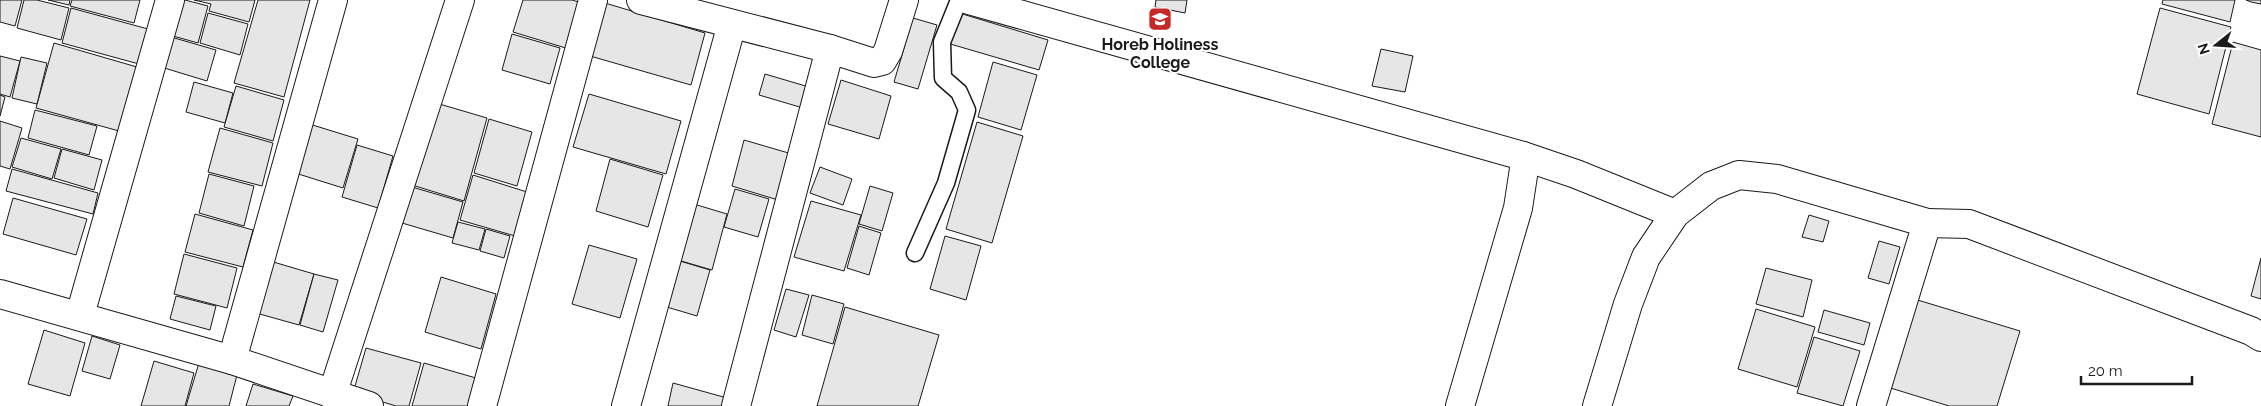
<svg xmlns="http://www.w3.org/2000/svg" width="2261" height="406" font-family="Raleway,sans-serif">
	<rect width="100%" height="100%" fill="#fff"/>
	<!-- building -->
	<g fill="#e6e6e6" stroke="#1a1a1a">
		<polygon points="0,0 22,0 15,26 0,22"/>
		<polygon points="24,0 37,0 69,8 61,40 17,28"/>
		<polygon points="48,0 70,0 69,5"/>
		<polygon points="72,0 140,0 134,23 70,6"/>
		<polygon points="175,0 185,0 208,6 198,43 166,34"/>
		<polygon points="194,0 255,0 249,22 209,11 211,4"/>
		<polygon points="258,0 310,0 284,97 234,83"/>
		<polygon points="523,0 572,0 582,3 569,49 513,32"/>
		<polygon points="1156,0 1187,0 1185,13 1155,7"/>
		<polygon points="2163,0 2235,0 2230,22 2162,4"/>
		<polygon points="2246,0 2261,0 2261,4 2251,2"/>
		<polygon points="605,3 705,33 691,85 590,56"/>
		<polygon points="71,8 148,29 139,64 62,43"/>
		<polygon points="2160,8 2231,27 2209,114 2137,94"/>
		<polygon points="956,12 1048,40 1039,70 947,43"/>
		<polygon points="208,13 248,24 240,55 200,43"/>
		<polygon points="913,18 937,25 918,89 894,82"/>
		<polygon points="512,34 560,48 550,84 502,70"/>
		<polygon points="171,37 216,50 207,81 161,67"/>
		<polygon points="2233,42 2261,50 2261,137 2212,124"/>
		<polygon points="54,43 137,67 119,131 36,108"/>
		<polygon points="1381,49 1413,56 1405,92 1372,86"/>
		<polygon points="0,56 20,61 10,97 0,94"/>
		<polygon points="21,57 47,63 37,104 12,98"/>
		<polygon points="993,62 1037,75 1021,130 978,117"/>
		<polygon points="765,74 809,87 803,108 759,95"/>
		<polygon points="841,80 891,96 879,139 828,124"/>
		<polygon points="194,82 233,93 225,123 186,112"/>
		<polygon points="236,86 284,100 273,141 224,127"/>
		<polygon points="589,94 681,121 666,174 573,147"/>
		<polygon points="0,95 5,97 0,116"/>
		<polygon points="436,103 487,118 464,201 412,185"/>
		<polygon points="35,110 97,126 89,155 28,138"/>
		<polygon points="489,119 532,132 517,186 474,173"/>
		<polygon points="0,121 22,128 10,169 0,166"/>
		<polygon points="977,122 1023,136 992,243 946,229"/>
		<polygon points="306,123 358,139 343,188 292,172"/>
		<polygon points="220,128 273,143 262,186 208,172"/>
		<polygon points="21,138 61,149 52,179 12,167"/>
		<polygon points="744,140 792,154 778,200 732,186"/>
		<polygon points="357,145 393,156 378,208 342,197"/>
		<polygon points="62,149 102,160 94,190 54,178"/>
		<polygon points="610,159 663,175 648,227 596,211"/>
		<polygon points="820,167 852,179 843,205 810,193"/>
		<polygon points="12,169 98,193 93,214 6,191"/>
		<polygon points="209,174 254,186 244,226 199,213"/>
		<polygon points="473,175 527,192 515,236 460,220"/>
		<polygon points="870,186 893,193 882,231 859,224"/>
		<polygon points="412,187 463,202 453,238 402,223"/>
		<polygon points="735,189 769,199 758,237 724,227"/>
		<polygon points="13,198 87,219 76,255 3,234"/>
		<polygon points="811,201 861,215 844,271 794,257"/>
		<polygon points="687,202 727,214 712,270 671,258"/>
		<polygon points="195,214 253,230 243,267 185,252"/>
		<polygon points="1809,215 1829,221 1823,242 1802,237"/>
		<polygon points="458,222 485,229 479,250 452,243"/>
		<polygon points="859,226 881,233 869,275 847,268"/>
		<polygon points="486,229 510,236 504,258 480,251"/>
		<polygon points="945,236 981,246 966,300 930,289"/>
		<polygon points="1879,241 1900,247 1889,284 1868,278"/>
		<polygon points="589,245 637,259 620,318 572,304"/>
		<polygon points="184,254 237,268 227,308 174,294"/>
		<polygon points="2261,258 2261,299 2251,296"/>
		<polygon points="673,259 710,270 697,316 660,305"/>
		<polygon points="270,261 314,274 299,325 256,313"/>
		<polygon points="1766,268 1812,280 1803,317 1756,304"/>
		<polygon points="314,274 338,280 323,332 300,325"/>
		<polygon points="441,277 496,294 481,349 425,332"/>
		<polygon points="786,289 809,295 796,337 774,330"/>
		<polygon points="812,295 844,304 833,344 802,335"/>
		<polygon points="176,296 216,306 210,330 170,319"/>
		<polygon points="1911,298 2020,331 1997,406 1949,406 1884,386"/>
		<polygon points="845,307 939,335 918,406 817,406"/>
		<polygon points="1756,309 1815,327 1797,387 1738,369"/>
		<polygon points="1824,310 1870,323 1864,345 1818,332"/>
		<polygon points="44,330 85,343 70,396 28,384"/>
		<polygon points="92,336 120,345 110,379 82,371"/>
		<polygon points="1814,337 1860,351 1843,406 1797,393"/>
		<polygon points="366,348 421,363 409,406 396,406 353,393"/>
		<polygon points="154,361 194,373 185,406 141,406"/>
		<polygon points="199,363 237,375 229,406 186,406"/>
		<polygon points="424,363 476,378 468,406 412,406"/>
		<polygon points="673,383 727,398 725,406 668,406"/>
		<polygon points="253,384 293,396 289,406 246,406"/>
	</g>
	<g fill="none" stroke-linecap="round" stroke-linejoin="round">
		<!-- service casing -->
		<g stroke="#1a1a1a" stroke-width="19">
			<polyline id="service" points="915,253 946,183 967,110 959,92 943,78 942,42 959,0"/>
		</g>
		<!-- minor casing -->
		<g stroke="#1a1a1a" stroke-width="30">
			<g id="minor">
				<polyline points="641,0 830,49 874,63 882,61 888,51 904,0"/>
				<polyline points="969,0 1523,156 1524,169 1518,208 1460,406"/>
				<polyline points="1523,156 1576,174 1675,214"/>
				<polyline points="1927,223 1969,224 2251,331 2261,337"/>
				<polyline points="0,294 232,360 369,406"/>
				<polyline points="80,315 170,0"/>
				<polyline points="232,360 333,0"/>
				<polyline points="332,395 460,0"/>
				<polyline points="482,406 593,0"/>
				<polyline points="626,406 732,24"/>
				<polyline points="736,406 830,49"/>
				<polyline points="1597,406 1628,304 1646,257 1675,214 1711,186 1739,175 1777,179 1927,223 1871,406"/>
			</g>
		</g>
		<!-- service -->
		<use href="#service" stroke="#fff" stroke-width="16"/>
		<!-- minor -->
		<use href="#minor" stroke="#fff" stroke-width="28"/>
	</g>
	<!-- icons -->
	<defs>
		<g id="school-square" transform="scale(1.25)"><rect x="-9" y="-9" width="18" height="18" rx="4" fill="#c62828" stroke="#fff"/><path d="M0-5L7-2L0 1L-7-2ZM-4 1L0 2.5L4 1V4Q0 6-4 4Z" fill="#fff"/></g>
	</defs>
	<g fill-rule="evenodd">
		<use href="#school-square" x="1160" y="19"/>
	</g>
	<g text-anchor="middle" stroke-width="4" stroke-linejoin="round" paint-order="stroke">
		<!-- poi labels -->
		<g font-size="16" font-weight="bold" fill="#1a1a1a" stroke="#fff">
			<text x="1160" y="50">Horeb Holiness<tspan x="1160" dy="18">College</tspan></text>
		</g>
	</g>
	<!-- north arrow -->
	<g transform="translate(2216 45) rotate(253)" stroke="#ffffff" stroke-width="4" paint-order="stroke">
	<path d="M0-4L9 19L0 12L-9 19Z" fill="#1a1a1a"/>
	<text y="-8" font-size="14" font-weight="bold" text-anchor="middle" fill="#1a1a1a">N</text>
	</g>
	<!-- scale -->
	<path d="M2081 376v8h111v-8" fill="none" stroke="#1a1a1a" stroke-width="2.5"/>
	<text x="2088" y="376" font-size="15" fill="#1a1a1a" stroke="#ffffff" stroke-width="4" paint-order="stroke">20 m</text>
</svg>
